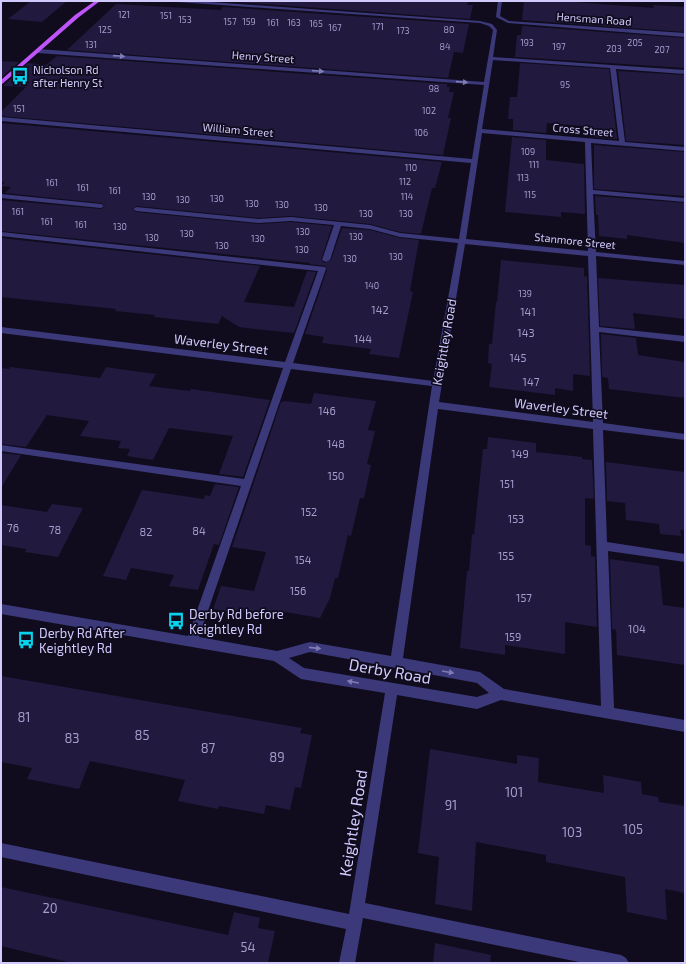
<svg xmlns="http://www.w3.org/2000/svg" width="686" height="964" font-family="'Exo 2',sans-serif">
	<rect width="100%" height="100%" fill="#100c1e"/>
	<!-- building -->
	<g fill="#21193e">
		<polygon points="31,1 67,1 42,22 8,19"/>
		<polygon points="222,1 468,1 467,5 473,5 470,19"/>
		<polygon points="524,1 559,1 654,8 653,5 685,7 685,32 522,20"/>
		<polygon points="116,4 221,10 222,7 469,24 463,53 454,52 448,78 67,50"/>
		<polygon points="522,26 685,38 685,68 515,57 517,35 521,35"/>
		<polygon points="57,56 447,84 447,87 450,87 449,92 454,92 448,118 451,118 443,155 1,116 1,112 26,87 3,86 28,63 46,65"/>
		<polygon points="1,61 19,62 1,78"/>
		<polygon points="520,63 609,69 617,139 593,137 593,127 547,123 546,133 513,130 513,119 508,119 510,97 517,97"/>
		<polygon points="618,71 685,75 685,145 626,141"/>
		<polygon points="1,123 442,162 435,188 432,188 421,234 400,232 370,224 291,216 258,218 136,206 132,209 136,212 258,224 291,222 332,226 321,260 325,263 331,260 342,228 370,230 400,238 419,240 410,291 413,292 399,358 369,354 371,349 322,343 324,337 305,334 327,270 325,266 309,264 310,263 1,231 1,200 101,209 105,206 101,203 5,193 11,187 1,186 5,182 1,182"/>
		<polygon points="512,137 546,140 546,160 584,164 585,214 561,212 561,217 505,212"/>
		<polygon points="594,145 685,152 685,196 594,189"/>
		<polygon points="595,196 685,203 685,243 627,235 627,239 599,236 598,215 596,215"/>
		<polygon points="1,238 260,266 244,302 294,307 307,271 316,272 294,333 255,329 239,327 222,316 218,324 154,317 155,315 115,311 116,309 1,297"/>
		<polygon points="501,260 584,268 584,276 587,277 590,376 573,374 573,391 555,388 555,395 489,387 492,364 488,363 489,344 492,344 496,302 497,302"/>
		<polygon points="598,278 685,285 685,319 633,313 635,329 600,326"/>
		<polygon points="601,334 636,338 638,355 685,362 685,398 609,389 608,378 602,377"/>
		<polygon points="10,367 100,378 106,367 119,369 156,374 149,386 190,391 191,389 270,400 243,477 219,474 233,436 169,428 153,460 127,456 130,449 118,448 121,441 80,436 89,421 47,415 26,447 1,444 1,368 9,369"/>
		<polygon points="314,393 376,401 368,430 375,431 367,464 371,465 364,498 360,498 351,536 348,535 338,578 335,578 330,598 320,618 285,612 282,619 236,611 236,613 213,609 221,586 254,591 266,552 232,547 281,402 285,401 311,404"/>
		<polygon points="488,437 536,443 536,452 582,457 582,459 592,460 594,499 585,498 585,545 591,546 591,556 595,557 597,627 565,622 565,654 505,645 505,655 460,648 467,571 469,571 472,534 474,535 483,449 487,449"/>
		<polygon points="1,453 21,455 1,488"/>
		<polygon points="606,462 685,472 685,530 680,530 681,536 660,534 659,524 626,520 625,503 607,501"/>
		<polygon points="215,484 239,487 219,545 214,544 198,590 169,586 174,575 131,568 126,580 103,576 142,490 204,499 205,495 210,496"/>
		<polygon points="52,504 83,508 58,557 25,552 26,549 1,545 1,505 47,512"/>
		<polygon points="610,559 659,566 663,605 685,608 685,665 617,655 616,630 612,629"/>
		<polygon points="1,676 302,728 300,733 312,735 301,788 295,787 290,810 266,805 264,814 219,806 218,809 178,801 185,780 90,761 79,789 27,779 32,768 1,762"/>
		<polygon points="430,749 517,764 517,755 539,758 538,782 604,793 603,775 641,782 642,794 658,797 659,802 685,806 685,893 665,889 667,920 627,912 625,877 546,862 546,855 476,842 472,911 435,904 439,857 418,853"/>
		<polygon points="1,887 228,935 234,912 260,918 258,928 275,931 268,963 72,963 1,946"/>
		<polygon points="435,943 491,955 490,963 433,963"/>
	</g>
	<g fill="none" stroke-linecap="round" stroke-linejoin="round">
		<!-- minor -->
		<g fill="#3c397b" fill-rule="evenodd">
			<polygon points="1,1 5,1 1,3"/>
			<path d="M175 1H197L480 21 492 24 497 30 493 57 685 70V74L616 69 625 142 685 147V151L591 143 593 190 685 198V202L593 194 596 252 685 261V265L596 256 599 327 685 336V342L599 332 603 423 685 434V440L603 430 607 542 685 554V562L608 551 614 708 685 720V732L501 700 477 709 397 695 365 903 621 955 626 958 629 963H584L363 918 355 963H339L346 929 1 857V843L349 914 385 693 301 679 274 661 1 614V604L188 636 241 486 1 451V445L244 479 283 368 1 333V327L285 362 318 271 1 236V232L325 267 326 269 293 363 433 381 458 243 400 237 370 229 341 226 330 260 326 262 322 260 334 225 291 221 258 223 136 211 133 209 136 207 258 219 291 217 370 225 400 233 459 239 471 163 1 121V117L472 159 484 85 38 53 35 51 38 49 484 82 493 30 489 26 480 23 177 2ZM493 60 610 68 619 141 482 129ZM482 133 585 142 588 251 466 239ZM465 244 588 256 593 422 439 402ZM291 369 432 386 391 656 310 642 277 651 199 637ZM438 409 593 429 601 706 504 689 480 672 403 658ZM310 652 477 683 489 693 477 697 304 668 289 658Z"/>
			<polygon points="498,1 502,1 500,16 509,21 685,33 685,37 508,23 496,17"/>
			<polygon points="1,194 101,204 104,206 101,208 1,198"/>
		</g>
		<!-- major -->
		<polygon fill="#be55fa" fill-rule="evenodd" points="95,1 100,1 79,17 1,85 1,80 75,15"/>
	</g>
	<!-- one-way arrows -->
	<defs><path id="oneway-solid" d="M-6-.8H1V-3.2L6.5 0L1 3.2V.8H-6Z"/></defs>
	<g fill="#7f7bb6">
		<use href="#oneway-solid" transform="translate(119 56) rotate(4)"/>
		<use href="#oneway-solid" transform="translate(318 71) rotate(4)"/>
		<use href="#oneway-solid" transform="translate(462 82) rotate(4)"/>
		<use href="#oneway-solid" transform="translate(315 648) rotate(6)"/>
		<use href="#oneway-solid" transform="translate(448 672) rotate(10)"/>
		<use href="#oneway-solid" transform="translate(353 682) rotate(-170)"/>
	</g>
	<!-- icons -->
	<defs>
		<g id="bus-bare" transform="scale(1.38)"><path d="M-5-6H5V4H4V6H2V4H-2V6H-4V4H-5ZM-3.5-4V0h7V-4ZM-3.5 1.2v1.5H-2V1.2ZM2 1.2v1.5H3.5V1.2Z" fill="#07d3ed" stroke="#100c1e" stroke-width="2.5" paint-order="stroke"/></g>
	</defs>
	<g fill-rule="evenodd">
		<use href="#bus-bare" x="20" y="76"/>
		<use href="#bus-bare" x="176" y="621"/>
		<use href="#bus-bare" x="26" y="640"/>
	</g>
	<g text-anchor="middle" stroke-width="3.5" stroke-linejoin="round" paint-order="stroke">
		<!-- far-number labels -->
		<g font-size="9" fill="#a59ecd">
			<text x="124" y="18">121</text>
			<text x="166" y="19">151</text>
			<text x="185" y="23">153</text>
			<text x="230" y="25">157</text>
			<text x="249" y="25">159</text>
			<text x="273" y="26">161</text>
			<text x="294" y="26">163</text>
			<text x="316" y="27">165</text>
			<text x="378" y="30">171</text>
			<text x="335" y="31">167</text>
			<text x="105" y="33">125</text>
			<text x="449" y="33">80</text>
			<text x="403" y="34">173</text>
			<text x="527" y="46">193</text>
			<text x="635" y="46">205</text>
			<text x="91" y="48">131</text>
			<text x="445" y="50">84</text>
			<text x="559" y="50">197</text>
			<text x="614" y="52">203</text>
			<text x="662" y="53">207</text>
			<text x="565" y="88">95</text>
			<text x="434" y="92">98</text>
			<text x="19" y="112">151</text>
			<text x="429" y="114">102</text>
			<text x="421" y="136">106</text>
			<text x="528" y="155">109</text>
			<text x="534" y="168">111</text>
			<text x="411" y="171">110</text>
			<text x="523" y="181">113</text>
			<text x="405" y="185">112</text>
			<text x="52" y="186">161</text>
			<text x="83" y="191">161</text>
			<text x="115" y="194">161</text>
			<text x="530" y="198">115</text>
			<text x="149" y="200">130</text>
			<text x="407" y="200">114</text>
			<text x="217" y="202">130</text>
			<text x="183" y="203">130</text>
			<text x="252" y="207">130</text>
			<text x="282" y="208">130</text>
			<text x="321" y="211">130</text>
			<text x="18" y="215">161</text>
			<text x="366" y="217">130</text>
			<text x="406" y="217">130</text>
			<text x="47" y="225">161</text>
			<text x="81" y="228">161</text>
			<text x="120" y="230">130</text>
			<text x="303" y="235">130</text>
			<text x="187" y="237">130</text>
			<text x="356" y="240">130</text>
			<text x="152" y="241">130</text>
			<text x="258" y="242">130</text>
			<text x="222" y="249">130</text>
			<text x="302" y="253">130</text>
			<text x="396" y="260">130</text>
			<text x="350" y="262">130</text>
			<text x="372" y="289">140</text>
			<text x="525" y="297">139</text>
		</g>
		<!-- far-street labels -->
		<g font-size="11" fill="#d1cbfd" stroke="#100c1e">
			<text transform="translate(594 19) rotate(4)" y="4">Hensman Road</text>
			<text transform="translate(263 57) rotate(4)" y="4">Henry Street</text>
			<text transform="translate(238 130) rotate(5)" y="4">William Street</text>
			<text transform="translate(583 130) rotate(5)" y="4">Cross Street</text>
			<text transform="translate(575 241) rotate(6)" y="4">Stanmore Street</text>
		</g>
		<!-- far-poi labels -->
		<g font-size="11" fill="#d1cbfd" stroke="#100c1e" text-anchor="start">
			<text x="33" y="74">Nicholson Rd<tspan x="33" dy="13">after Henry St</tspan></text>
		</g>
		<!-- number labels -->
		<g font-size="11" fill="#a59ecd">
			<text x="380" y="314">142</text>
			<text x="528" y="316">141</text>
			<text x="526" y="337">143</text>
			<text x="363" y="343">144</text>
			<text x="518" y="362">145</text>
			<text x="531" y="386">147</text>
			<text x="327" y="415">146</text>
			<text x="336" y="448">148</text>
			<text x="520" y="458">149</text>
			<text x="336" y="480">150</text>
			<text x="507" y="488">151</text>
			<text x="309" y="516">152</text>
			<text x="516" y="523">153</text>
			<text x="13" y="532">76</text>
			<text x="55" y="534">78</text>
			<text x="199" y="535">84</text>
			<text x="146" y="536">82</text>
			<text x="506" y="560">155</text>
			<text x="303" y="564">154</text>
			<text x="298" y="595">156</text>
			<text x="524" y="602">157</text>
			<text x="637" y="633">104</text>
			<text x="513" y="641">159</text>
		</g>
		<!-- street labels -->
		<g font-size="13" fill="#d1cbfd" stroke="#100c1e">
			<text transform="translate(444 342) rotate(-80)" y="5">Keightley Road</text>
			<text transform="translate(221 344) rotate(7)" y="5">Waverley Street</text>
			<text transform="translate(561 408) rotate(7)" y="5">Waverley Street</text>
		</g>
		<!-- poi labels -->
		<g font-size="13" fill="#d1cbfd" stroke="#100c1e" text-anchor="start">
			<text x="189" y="619">Derby Rd before<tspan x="189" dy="15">Keightley Rd</tspan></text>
			<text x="39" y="638">Derby Rd After<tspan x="39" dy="15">Keightley Rd</tspan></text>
		</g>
		<!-- near-number labels -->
		<g font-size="13" fill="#a59ecd">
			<text x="24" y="722">81</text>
			<text x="142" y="740">85</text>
			<text x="72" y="743">83</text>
			<text x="208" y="753">87</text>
			<text x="277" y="762">89</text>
			<text x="514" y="797">101</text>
			<text x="451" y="810">91</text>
			<text x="633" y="834">105</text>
			<text x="572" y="837">103</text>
			<text x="50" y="913">20</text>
			<text x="248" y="952">54</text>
		</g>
		<!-- near-street labels -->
		<g font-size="16" fill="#d1cbfd" stroke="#100c1e">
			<text transform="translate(390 671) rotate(10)" y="6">Derby Road</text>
			<text transform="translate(353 823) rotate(-81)" y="6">Keightley Road</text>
		</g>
	</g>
	<!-- border -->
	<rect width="686" height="964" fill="none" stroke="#d1cbfd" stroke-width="4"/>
</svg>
